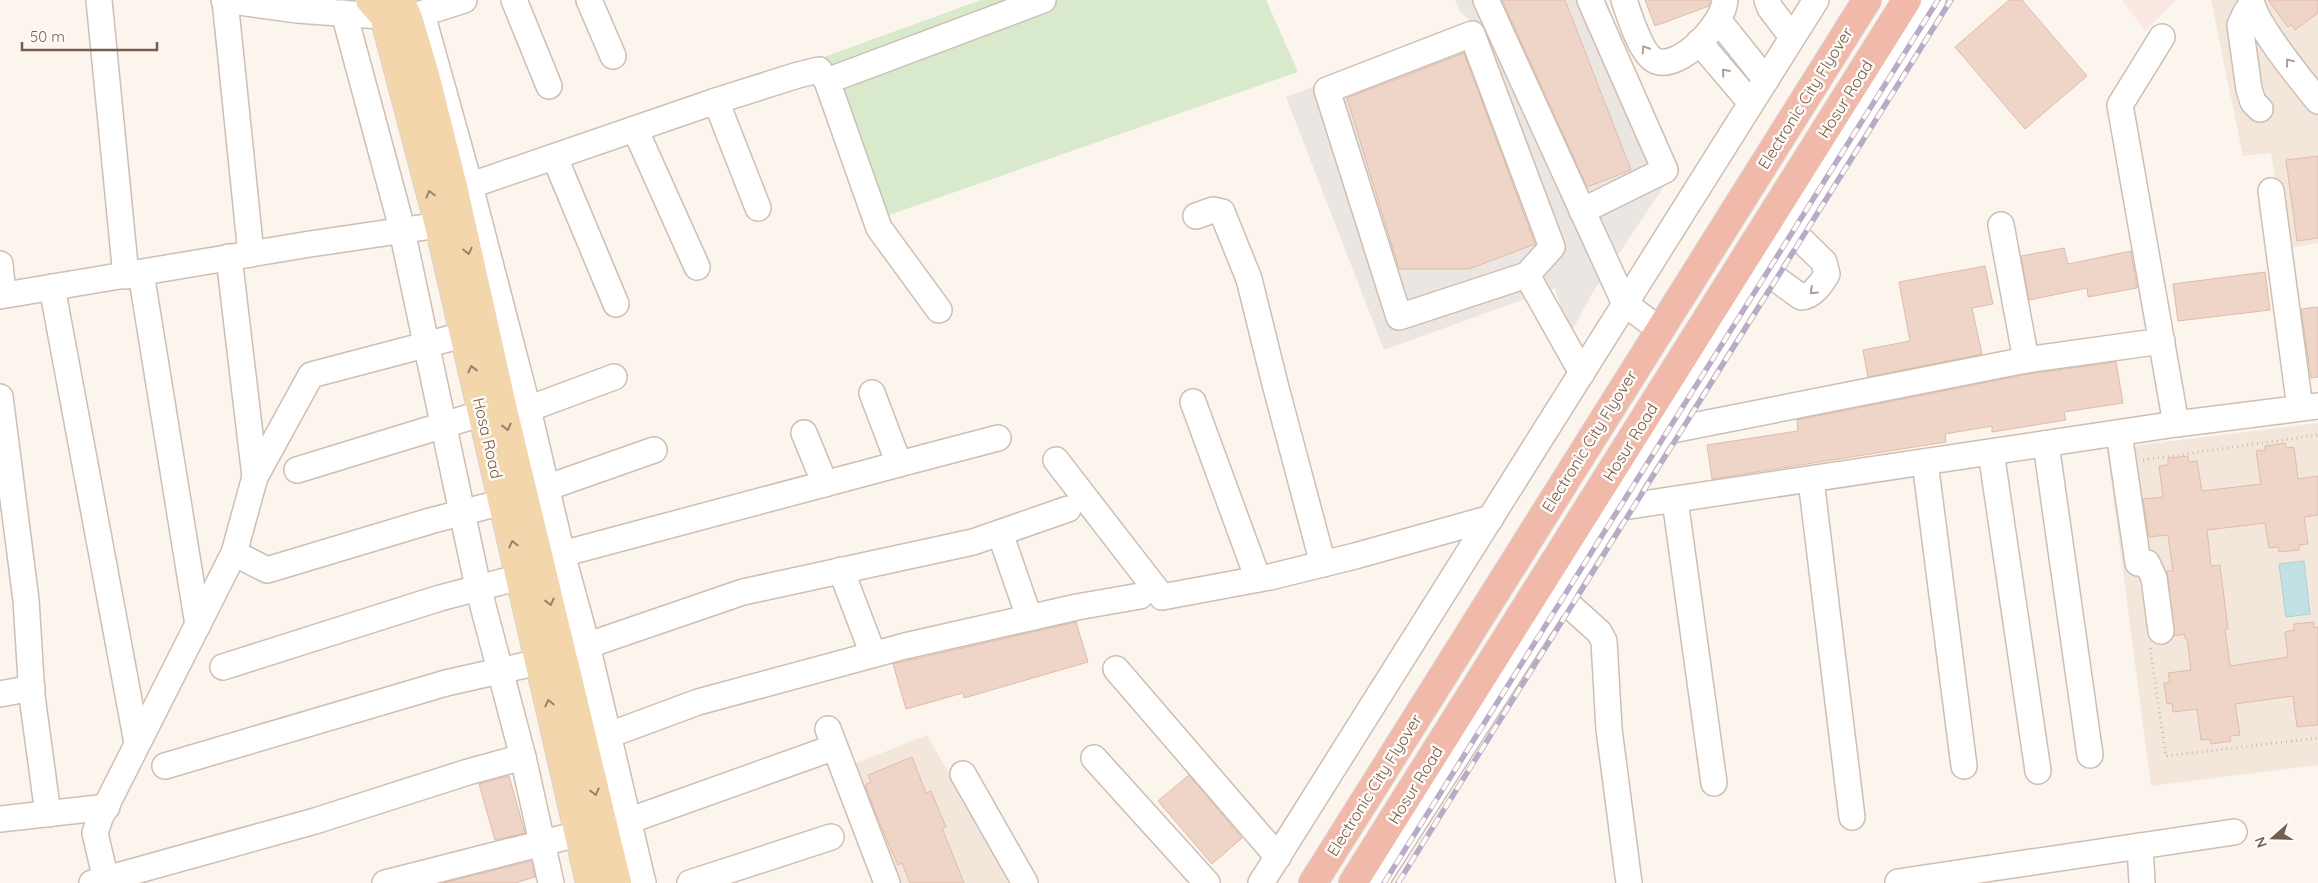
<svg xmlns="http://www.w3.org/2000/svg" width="2318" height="883" font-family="Quicksand,sans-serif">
	<rect width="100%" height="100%" fill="#fcf5ed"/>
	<!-- residential -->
	<g fill="#f3e7dc">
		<polygon points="2211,0 2318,0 2318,243 2288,248 2271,153 2243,156"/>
		<polygon points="2318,423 2318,765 2151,786 2107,449"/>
		<polygon points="927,735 1011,883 899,883 849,766"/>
	</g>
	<!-- commercial -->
	<polygon fill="#fbe8e2" points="2122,0 2176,0 2145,31"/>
	<!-- industrial -->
	<polygon fill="#ece6e2" points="1455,0 1606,0 1675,170 1593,292 1569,336 1555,288 1384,350 1286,97 1475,24 1461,13"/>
	<!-- green -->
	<polygon fill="#d9e9cc" points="981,0 1266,0 1298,72 869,222 813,61"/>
	<!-- water -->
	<polygon fill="#c2e1e4" stroke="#a9d1d5" points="2304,561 2310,614 2286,617 2279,564"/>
	<!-- building -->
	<g fill="#efd5c7" stroke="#e0bba9">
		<polygon points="1502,0 1565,0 1631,170 1587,187"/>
		<polygon points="1645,0 1710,0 1709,6 1655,26"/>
		<polygon points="2009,0 2022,0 2087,76 2025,129 1955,47"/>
		<polygon points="2268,0 2318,0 2318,13 2295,30 2291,25 2288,27"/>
		<polygon points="1464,53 1535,244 1469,269 1399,269 1347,98"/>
		<polygon points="2318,156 2318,238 2297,241 2286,160"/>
		<polygon points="2064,248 2068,264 2131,251 2137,288 2088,297 2087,288 2029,300 2021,256"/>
		<polygon points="1985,266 1993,304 1972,308 1982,354 1868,377 1863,350 1910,341 1899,282"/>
		<polygon points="2265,272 2270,310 2178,321 2173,284"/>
		<polygon points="2318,307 2318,377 2311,378 2301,309"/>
		<polygon points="2116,362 2123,403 2064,412 2066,420 1992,432 1992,426 1945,434 1946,442 1712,479 1707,445 1798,431 1797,420 2028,374"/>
		<polygon points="2285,443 2286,448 2294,447 2298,479 2318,476 2318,515 2304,517 2308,544 2299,545 2299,550 2279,552 2278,547 2269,548 2265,523 2207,530 2211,566 2220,565 2228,629 2225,629 2230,666 2288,657 2285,632 2294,630 2294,624 2314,622 2314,628 2318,627 2318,725 2297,727 2293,696 2235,704 2240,735 2230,736 2231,741 2211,744 2210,739 2201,740 2197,709 2173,712 2172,703 2167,704 2164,683 2170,682 2168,673 2191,670 2187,639 2185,639 2185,634 2174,636 2167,571 2173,571 2168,535 2149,537 2143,499 2163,497 2159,466 2168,465 2168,458 2188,456 2189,462 2197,461 2202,491 2261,484 2256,451 2265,450 2265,446"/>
		<polygon points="1076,622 1088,662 964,698 963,693 906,709 893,664"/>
		<polygon points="912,757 926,793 931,791 946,827 942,828 964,883 910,883 902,863 898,865 885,836 865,785 871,782 868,775"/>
		<polygon points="1189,775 1242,838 1212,864 1158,801"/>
		<polygon points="509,776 525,833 495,840 479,784"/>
		<polygon points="531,861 535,877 515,883 443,883"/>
	</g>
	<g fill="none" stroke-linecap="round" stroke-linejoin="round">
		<!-- minor casing -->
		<g stroke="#cebeb3" stroke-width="28">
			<g id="minor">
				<polyline points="99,0 126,276"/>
				<polyline points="224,0 297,10 408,18 464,0"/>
				<polyline points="225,0 251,254"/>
				<polyline points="514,0 549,86"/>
				<polyline points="589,0 613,56"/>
				<polyline points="1486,0 1625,304 1651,323"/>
				<path d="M1624 0C1629 14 1641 55 1656 61 1681 70 1724 23 1725 0"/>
				<polyline points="1767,0 1770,8 1792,37"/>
				<path d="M2251 0C2255 24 2301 80 2318 101"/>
				<polyline points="2252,8 2246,12 2240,25 2249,89 2253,102 2260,109"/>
				<polyline points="344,13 400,221 478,587 523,757 551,883"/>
				<polyline points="422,14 470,186 528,409 562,554 587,645 643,883"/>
				<polyline points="1719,21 1766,80"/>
				<polyline points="2162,37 2120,105 2176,424"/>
				<polyline points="1699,42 1751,103"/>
				<polyline points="827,81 1043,0"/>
				<polyline points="716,101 758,208"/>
				<polyline points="635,129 697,267"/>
				<polyline points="555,158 616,304"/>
				<polyline points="454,191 716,101 798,75 819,70 827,81 879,228 939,310"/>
				<polyline points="2271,191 2300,408"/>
				<polyline points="1582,211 1665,170 1590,0"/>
				<polyline points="1196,216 1213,210 1222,212 1249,279 1275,384 1323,564"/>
				<polyline points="2001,225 2026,360"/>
				<polyline points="229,257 255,477"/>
				<polyline points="0,264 3,295"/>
				<path d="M1764 270 1801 297C1812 297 1822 283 1827 274L1824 262 1790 229"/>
				<polyline points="141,273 198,625"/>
				<polyline points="1527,275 1552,247 1472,34 1327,90 1399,317 1527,275 1582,373"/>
				<polyline points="52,287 137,743"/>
				<polyline points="0,296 310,244 439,225"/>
				<polyline points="872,393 899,464 998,438"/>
				<polyline points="0,397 26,600 32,696 48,814"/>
				<polyline points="1193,402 1258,579"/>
				<polyline points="528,409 614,377"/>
				<polyline points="1662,432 2026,360 2162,341"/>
				<polyline points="804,433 825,484"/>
				<polyline points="2119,433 2138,563 2147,563 2154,578 2161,631"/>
				<polyline points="2046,444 2090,755"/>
				<polyline points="1991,452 2038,771"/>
				<polyline points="1056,460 1162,597 1270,577 1355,556 1491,518"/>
				<polyline points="1925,462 1964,766"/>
				<polyline points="297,470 483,413"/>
				<polyline points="1811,480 1852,817"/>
				<polyline points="546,488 654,450"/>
				<polyline points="1675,500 1714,783"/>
				<polyline points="1603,510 2176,424 2318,406"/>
				<polyline points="1000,533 1029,617"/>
				<polyline points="234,553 267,570 430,521 503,502"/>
				<polyline points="547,558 899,464"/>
				<polyline points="841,570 873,654"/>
				<polyline points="1559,596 1599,632 1604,641 1609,729 1629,883"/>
				<polyline points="223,667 440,598 520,577"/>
				<polyline points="1116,669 1278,857"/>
				<polyline points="0,694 32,688"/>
				<polyline points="828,729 887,883"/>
				<polyline points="593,741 698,702 905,646 1077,607 1140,596"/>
				<polyline points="1094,758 1207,883"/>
				<polyline points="165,766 446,683 539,662 743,592 973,542 1068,509"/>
				<polyline points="963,774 1025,883"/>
				<polyline points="0,819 107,807"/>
				<polyline points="614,826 821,752"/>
				<polyline points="2140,846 2142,883"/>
				<polyline points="106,880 95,833 100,818 234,553 255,477 311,375 463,335"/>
				<polyline points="1898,882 2234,832"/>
				<polyline points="92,883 315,821 468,772 523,757"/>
				<polyline points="385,883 578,834"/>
				<polyline points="690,883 831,837"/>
				<polyline points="1261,883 1816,0"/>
				<polyline points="1375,883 1546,617 1933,0"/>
			</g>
		</g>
		<!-- major casing -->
		<g stroke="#d9d1ce" stroke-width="30">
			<g id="major">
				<polyline points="370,0 384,16 439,225 590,883"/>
				<polyline points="400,0 408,18 425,75 454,191 503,410 617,883"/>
			</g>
		</g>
		<!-- highway casing -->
		<g stroke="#d9d1ce" stroke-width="30">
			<g id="highway">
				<polyline points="1313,883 1867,0"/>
				<polyline points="1353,883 1907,0"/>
			</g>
		</g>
		<!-- path -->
		<g stroke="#d5b8a9" stroke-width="3" stroke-dasharray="1 4" stroke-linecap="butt">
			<polyline points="2143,460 2318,435"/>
			<polyline points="2150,648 2166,756 2318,738"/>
		</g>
		<!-- minor -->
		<use href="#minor" stroke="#fff" stroke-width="25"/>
		<!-- major -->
		<use href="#major" stroke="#f4d6ac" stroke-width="28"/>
		<!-- highway -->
		<use href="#highway" stroke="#f0b9aa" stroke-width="28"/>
		<!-- rail casing -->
		<g stroke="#b8abc6" stroke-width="5.5">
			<g id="rail">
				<polyline points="1384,883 1938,0"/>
				<polyline points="1398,883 1951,0"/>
			</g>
		</g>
		<!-- rail -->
		<use href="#rail" stroke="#fefaf4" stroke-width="4" stroke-dasharray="11" stroke-linecap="butt"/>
	</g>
	<!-- one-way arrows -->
	<defs><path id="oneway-chevron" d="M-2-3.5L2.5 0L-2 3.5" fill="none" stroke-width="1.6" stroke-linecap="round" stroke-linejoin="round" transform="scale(1.25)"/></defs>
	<g stroke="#ad9d97">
		<use href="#oneway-chevron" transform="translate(1645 49) rotate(-123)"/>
		<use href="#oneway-chevron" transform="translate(2289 62) rotate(-127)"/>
		<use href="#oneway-chevron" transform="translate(1725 72) rotate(-131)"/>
		<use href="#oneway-chevron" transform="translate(1813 291) rotate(136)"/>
	</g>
	<g stroke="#9c816c">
		<use href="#oneway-chevron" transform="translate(430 194) rotate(-105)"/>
		<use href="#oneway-chevron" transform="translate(468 251) rotate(77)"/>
		<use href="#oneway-chevron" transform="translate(472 369) rotate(-104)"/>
		<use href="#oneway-chevron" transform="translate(507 427) rotate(76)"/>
		<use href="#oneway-chevron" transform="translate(513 544) rotate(-103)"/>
		<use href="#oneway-chevron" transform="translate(550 602) rotate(76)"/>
		<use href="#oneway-chevron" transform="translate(549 703) rotate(-103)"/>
		<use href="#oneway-chevron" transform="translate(595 792) rotate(76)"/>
	</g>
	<g text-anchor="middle" stroke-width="5" stroke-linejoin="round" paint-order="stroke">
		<!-- street labels -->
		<g font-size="16" fill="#765c51" stroke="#fefaf4">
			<text transform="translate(1805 98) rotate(-58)" y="6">Electronic City Flyover</text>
			<text transform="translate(1845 99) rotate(-58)" y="6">Hosur Road</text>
			<text transform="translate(488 438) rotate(77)" y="6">Hosa Road</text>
			<text transform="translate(1589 441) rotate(-58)" y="6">Electronic City Flyover</text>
			<text transform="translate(1630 442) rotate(-58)" y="6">Hosur Road</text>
			<text transform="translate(1374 785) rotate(-58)" y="6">Electronic City Flyover</text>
			<text transform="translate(1415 785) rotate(-58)" y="6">Hosur Road</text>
		</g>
	</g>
	<!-- north arrow -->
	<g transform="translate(2273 838) rotate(250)" stroke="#fefaf4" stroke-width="4" paint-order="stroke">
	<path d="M0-4L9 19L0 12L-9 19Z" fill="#765c51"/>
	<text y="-8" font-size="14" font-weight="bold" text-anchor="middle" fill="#765c51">N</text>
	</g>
	<!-- scale -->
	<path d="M22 42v8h135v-8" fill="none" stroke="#765c51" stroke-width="2.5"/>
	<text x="30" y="42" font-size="15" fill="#765c51" stroke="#fefaf4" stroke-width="4" paint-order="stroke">50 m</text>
</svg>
